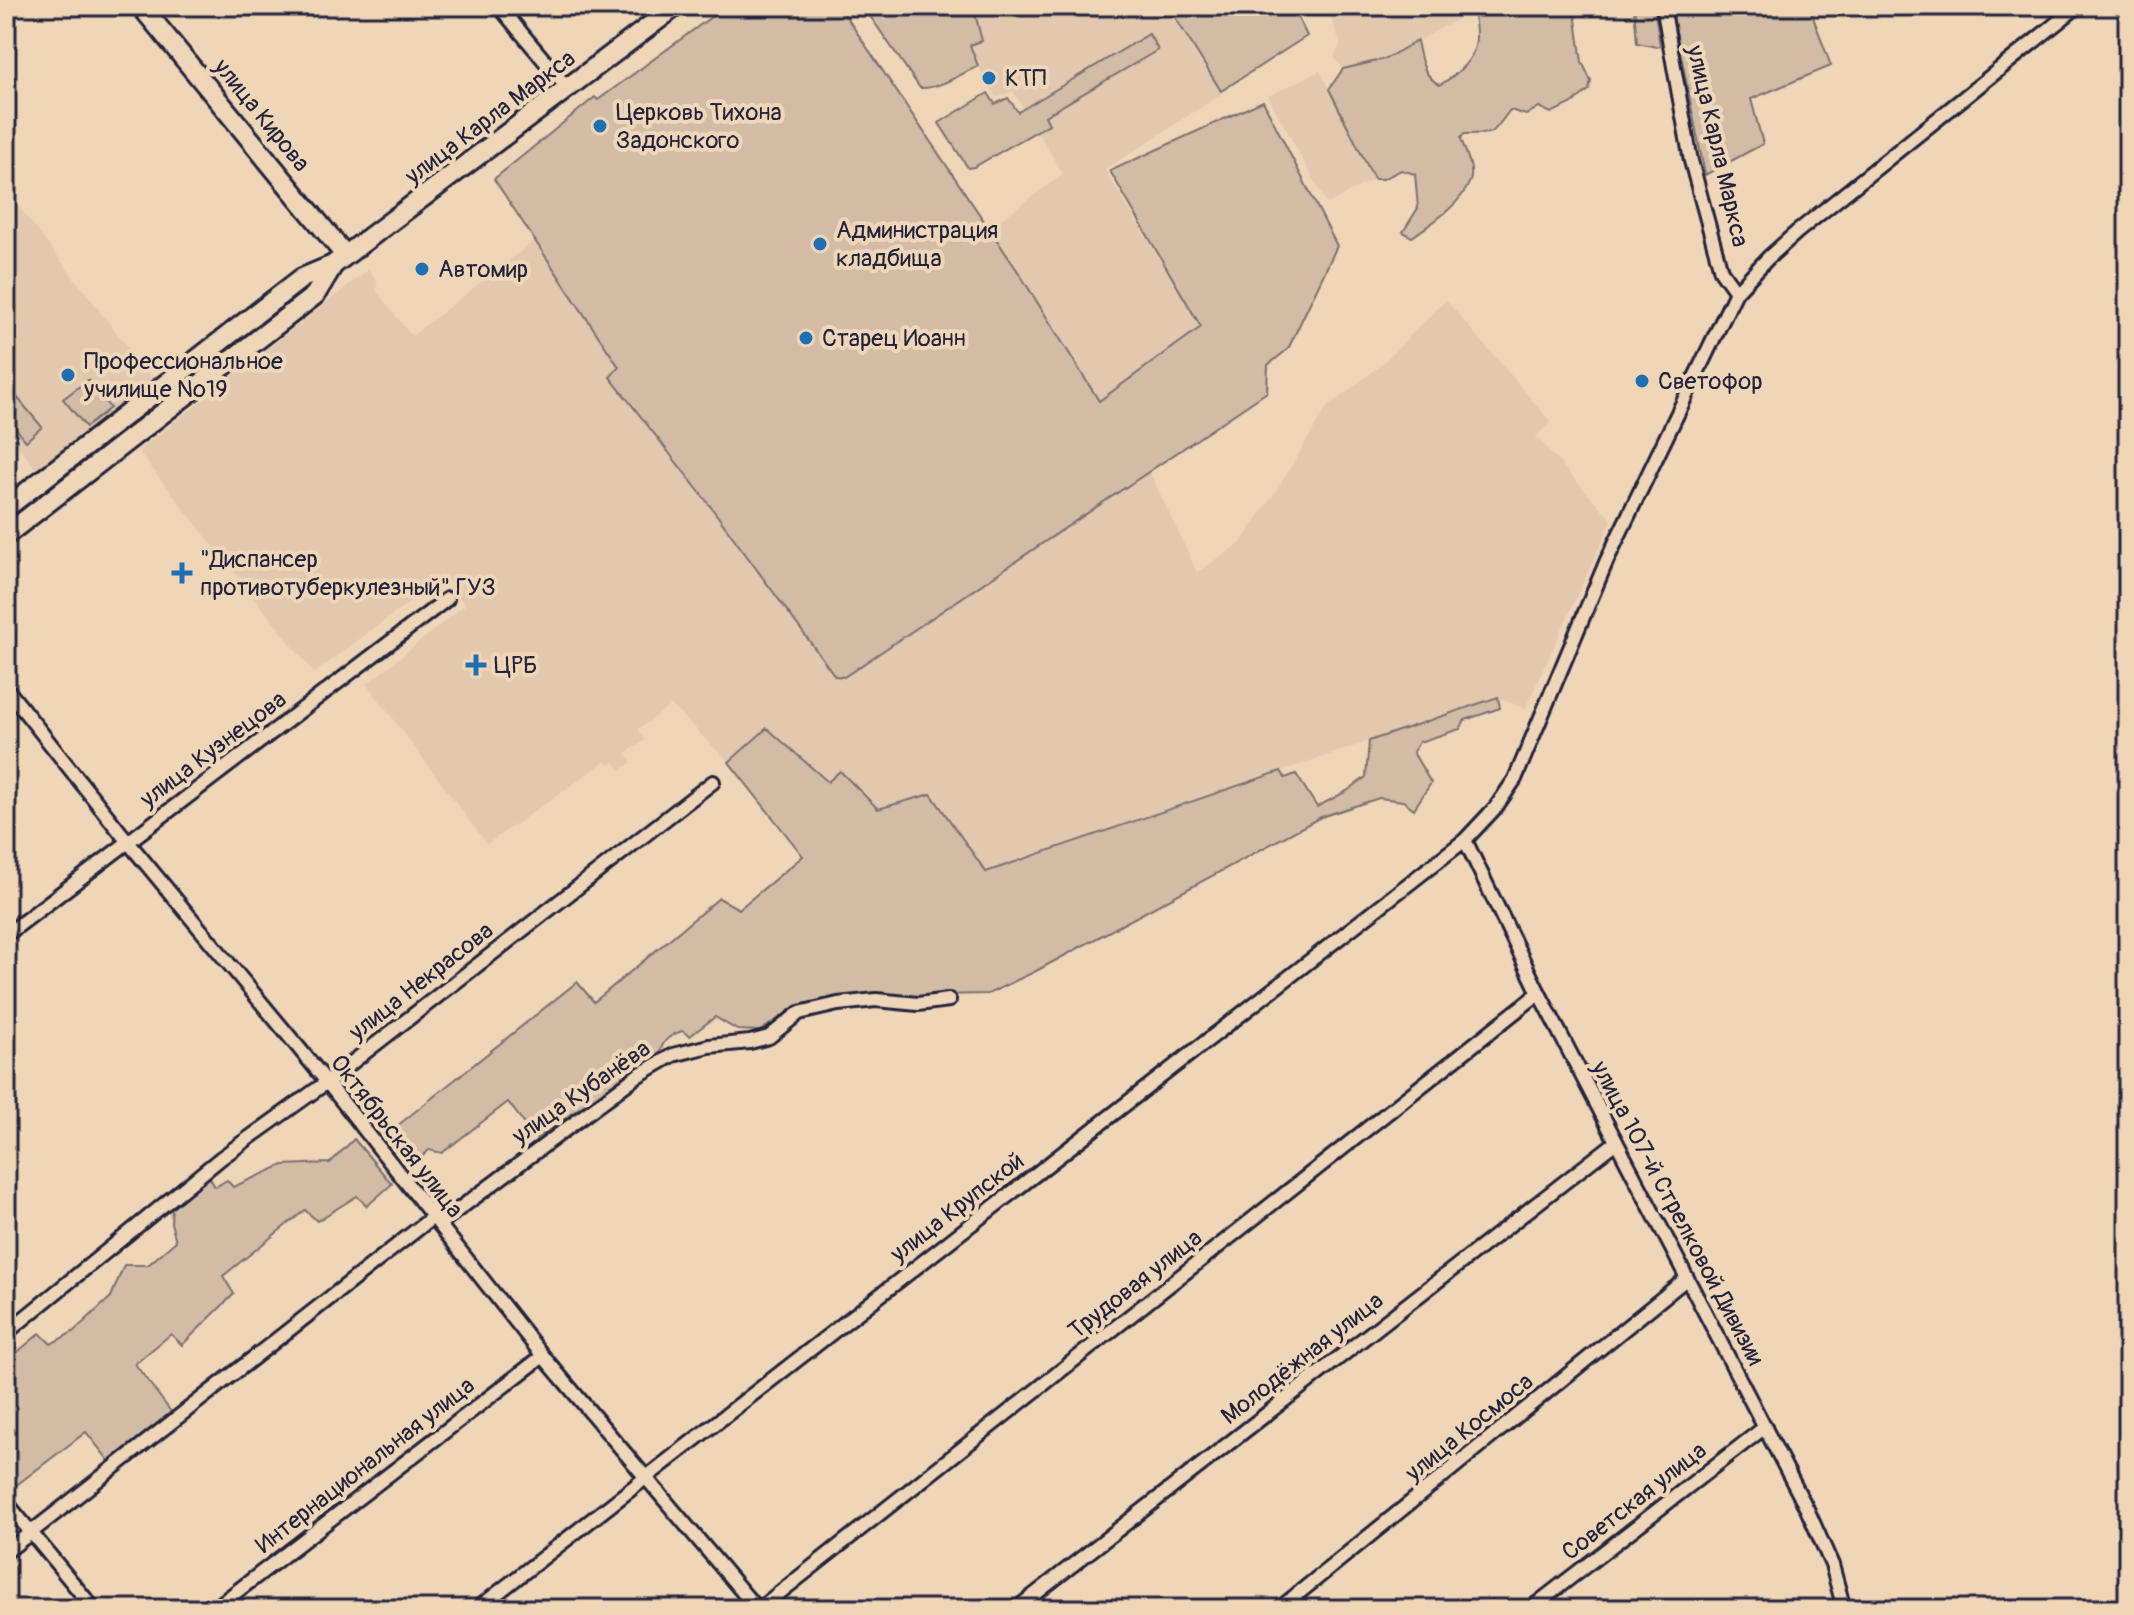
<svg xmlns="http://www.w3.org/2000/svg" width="2134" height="1615" font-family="Pangolin,sans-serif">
	<rect width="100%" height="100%" fill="#f0d6b8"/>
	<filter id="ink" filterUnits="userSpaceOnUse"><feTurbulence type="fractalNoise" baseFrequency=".0125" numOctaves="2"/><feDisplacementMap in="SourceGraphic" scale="16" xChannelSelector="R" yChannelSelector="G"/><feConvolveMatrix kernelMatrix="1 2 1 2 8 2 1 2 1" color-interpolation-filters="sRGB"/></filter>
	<g filter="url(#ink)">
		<!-- built -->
		<g fill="#e1c8af">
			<polygon points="939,6 1166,6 1221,94 1105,170 1201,327 1100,402 989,228 1063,174 1013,91 996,98 979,67 960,76"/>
			<polygon points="1326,6 1453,6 1458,19 1385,59 1343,69 1334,57 1341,44"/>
			<polygon points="1320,71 1374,179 1327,204 1268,96"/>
			<polygon points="12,198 154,381 37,470 6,432 6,204"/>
			<polygon points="535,240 620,367 610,377 844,677 1149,471 1197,572 1240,544 1280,485 1327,407 1381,365 1446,300 1551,422 1536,437 1612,520 1525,709 1498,697 986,872 931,794 878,810 841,772 829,782 767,728 729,762 671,705 638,729 645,740 626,753 632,762 620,770 614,762 609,765 606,761 487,844 367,684 465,605 443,577 314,673 138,451 368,270 377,281 377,292 412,336"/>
		</g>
		<!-- green -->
		<g fill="#d2bca6" stroke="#7a6f70" stroke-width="2">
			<polygon points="726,6 839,6 1019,273 1099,401 1201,327 1110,171 1263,101 1337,246 1288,349 1268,365 1267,392 844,677 835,676 705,499 610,377 619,367 494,179 595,97 598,100"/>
			<path d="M863 6H973L982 41 970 45 978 66C961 74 939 89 920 88Z"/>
			<polygon points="1168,6 1292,6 1307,36 1221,91"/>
			<path d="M1471 6H1574L1582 62 1591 81 1589 90 1571 104 1551 113 1539 107 1526 115 1510 110C1488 138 1498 133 1464 134L1461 138C1464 150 1475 169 1470 181 1461 205 1431 224 1412 237L1403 232 1418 208 1415 174 1401 170 1383 179H1374L1329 89 1343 69 1385 59 1417 41C1421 60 1423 76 1440 85 1475 63 1483 45 1471 6Z"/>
			<polygon points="1634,6 1654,6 1660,45 1657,47 1637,43"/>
			<polygon points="1671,6 1809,6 1831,66 1751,99 1763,144 1705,175"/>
			<polygon points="1149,34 1158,50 1045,116 1049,124 974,167 968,168 939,123 988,93 995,104 1008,98 1018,112"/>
			<polygon points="283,300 288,307 6,528 6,514"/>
			<polygon points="88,380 110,408 86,427 63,399"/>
			<polygon points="6,384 42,427 26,441 6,417"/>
			<path d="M1498 697 1500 708 1465 720 1460 729 1419 742 1413 752 1431 783 1414 809 1403 801 1379 798 1321 817 1036 971 988 994 934 995 918 998 837 999 794 1008 760 1031 737 1030 715 1017 690 1036 682 1031C668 1036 660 1042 660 1058L634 1069 536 1139 508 1102 442 1153 429 1150 414 1164 387 1134 577 982 594 1002 719 898 739 909 803 856 729 762 767 728 828 782 840 771 878 809 931 794 986 872 1281 771 1285 778 1296 774 1317 807 1347 791 1366 777 1369 741Z"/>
			<polygon points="354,1139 392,1184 367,1206 357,1196 317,1221 305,1210 223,1276 234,1294 182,1345 171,1334 135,1364 172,1413 110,1462 86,1432 10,1490 6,1486 6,1380 15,1374 14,1355 40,1333 51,1344 73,1332 111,1297 124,1265 148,1265 176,1241 171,1223 172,1205 209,1176 215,1187 227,1180 233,1187 283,1165 330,1163"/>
		</g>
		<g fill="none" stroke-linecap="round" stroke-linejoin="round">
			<!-- minor casing -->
			<g stroke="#22223b" stroke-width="18">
				<g id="minor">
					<polyline points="499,6 568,89"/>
					<polyline points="1663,6 1691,161 1721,271 1736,292"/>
					<polyline points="6,688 128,842 327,1082 543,1356 757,1609"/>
					<polyline points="1465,840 1539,993 1807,1509 1832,1565 1844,1609"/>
					<polyline points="6,935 447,599"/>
					<polyline points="439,1224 637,1076 673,1055 709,1046 750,1042 769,1037 799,1013 838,1004 876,1000 918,1004 949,1000"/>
					<polyline points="6,1333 221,1158 327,1082 713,782"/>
					<polyline points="6,1502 94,1609"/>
					<polyline points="6,1552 433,1217"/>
					<polyline points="214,1609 543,1356"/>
					<polyline points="477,1609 1465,840 1496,807 1515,779 1607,560 1736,292 1768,258 1797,232 2078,6"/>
					<polyline points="759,1609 1539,993"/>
					<polyline points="1016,1609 1616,1142"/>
					<polyline points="1279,1609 1686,1279"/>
					<polyline points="1530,1609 1765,1427"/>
				</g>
			</g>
			<!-- secondary casing -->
			<g stroke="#22223b" stroke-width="24">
				<g id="secondary">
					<polyline points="141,6 345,255"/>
					<polyline points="6,508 302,278 333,265 676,6"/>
					<polyline points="6,535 315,295 333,265"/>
				</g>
			</g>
			<!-- minor -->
			<use href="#minor" stroke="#f0d6b8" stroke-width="12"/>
			<!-- secondary -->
			<use href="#secondary" stroke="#f0d6b8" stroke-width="18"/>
		</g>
	</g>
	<!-- markers -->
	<g fill="#1f6fb2" stroke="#f0d6b8" stroke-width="3">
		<circle cx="989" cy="78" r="8"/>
		<circle cx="600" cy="126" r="8"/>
		<circle cx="820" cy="244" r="8"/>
		<circle cx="422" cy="269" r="8"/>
		<circle cx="806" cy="338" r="8"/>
		<circle cx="68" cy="375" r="8"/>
		<circle cx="1642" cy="381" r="8"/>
		<path d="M178 561h8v8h8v8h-8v8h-8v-8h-8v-8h8z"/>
		<path d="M472 653h8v8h8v8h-8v8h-8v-8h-8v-8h8z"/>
	</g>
	<g text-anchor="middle" stroke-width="8" stroke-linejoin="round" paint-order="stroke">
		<!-- poi labels -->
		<g font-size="24" fill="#22223b" stroke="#f0d6b8" text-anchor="start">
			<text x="1005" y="86">КТП</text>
			<text x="616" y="120">Церковь Тихона<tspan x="616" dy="28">Задонского</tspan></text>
			<text x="836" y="238">Администрация<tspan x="836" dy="28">кладбища</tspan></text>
			<text x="438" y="277">Автомир</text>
			<text x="822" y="346">Старец Иоанн</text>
			<text x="84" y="369">Профессиональное<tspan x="84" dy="28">училище №19</tspan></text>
			<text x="1658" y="389">Светофор</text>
			<text x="200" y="567">"Диспансер<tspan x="200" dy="28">противотуберкулезный" ГУЗ</tspan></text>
			<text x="494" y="673">ЦРБ</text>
		</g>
		<!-- street labels -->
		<g font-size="24" fill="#22223b" stroke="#f0d6b8">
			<text transform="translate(262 115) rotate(51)" y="8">улица Кирова</text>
			<text transform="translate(490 117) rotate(-37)" y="8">улица Карла Маркса</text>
			<text transform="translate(1718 146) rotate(77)" y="8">улица Карла Маркса</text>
			<text transform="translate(213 749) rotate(-37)" y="8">улица Кузнецова</text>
			<text transform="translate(421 981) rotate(-38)" y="8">улица Некрасова</text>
			<text transform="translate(581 1092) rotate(-35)" y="8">улица Кубанёва</text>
			<text transform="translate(397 1136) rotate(52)" y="8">Октябрьская улица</text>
			<text transform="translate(957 1207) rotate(-38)" y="8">улица Крупской</text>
			<text transform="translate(1678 1213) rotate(62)" y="8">улица 107-й Стрелковой Дивизии</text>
			<text transform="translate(1135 1284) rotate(-38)" y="8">Трудовая улица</text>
			<text transform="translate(1302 1358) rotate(-38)" y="8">Молодёжная улица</text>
			<text transform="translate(1469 1427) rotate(-39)" y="8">улица Космоса</text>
			<text transform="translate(365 1465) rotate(-38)" y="8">Интернациональная улица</text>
			<text transform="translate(1634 1501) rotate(-38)" y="8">Советская улица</text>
		</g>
	</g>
	<!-- margin -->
	<rect width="2134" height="1615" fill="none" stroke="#f0d6b8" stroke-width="32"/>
	<rect x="16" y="16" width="2102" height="1583" fill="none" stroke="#22223b" stroke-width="3" filter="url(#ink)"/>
</svg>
